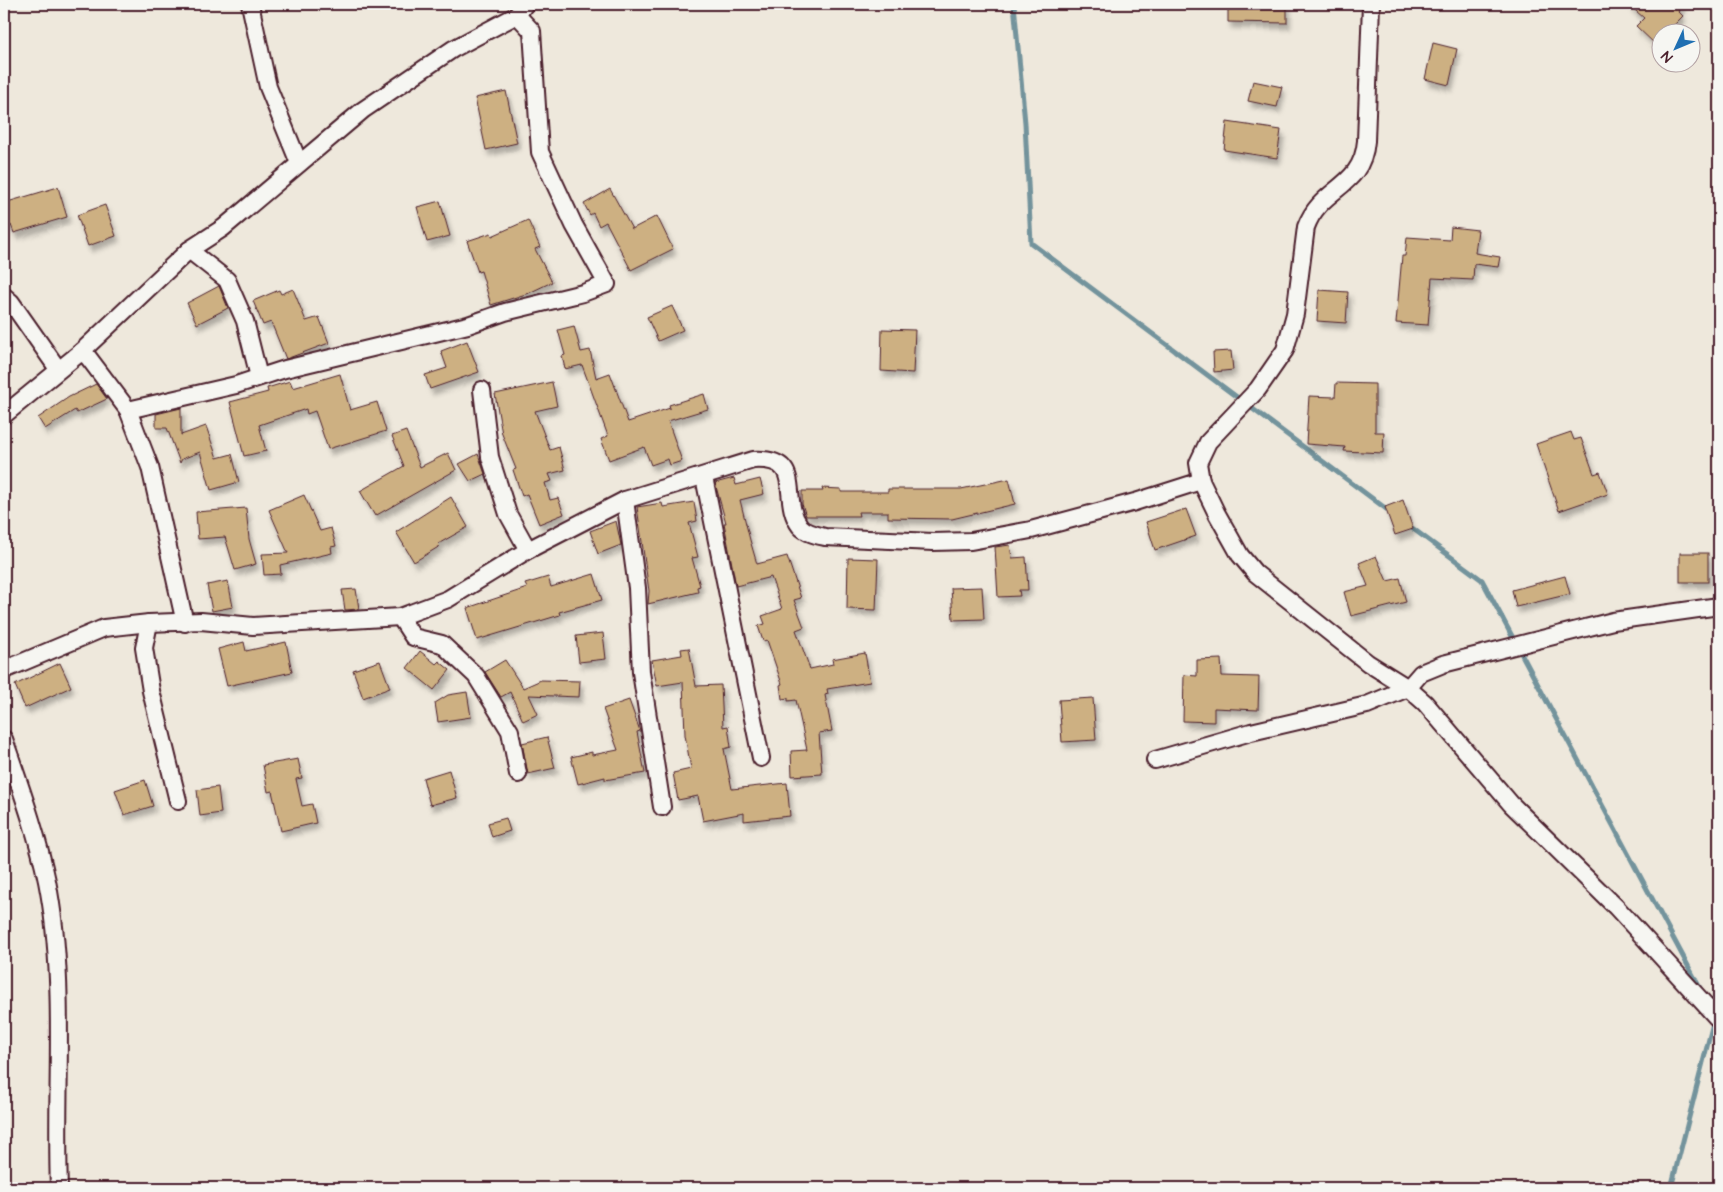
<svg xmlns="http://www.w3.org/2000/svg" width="1723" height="1192" font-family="'Architects Daughter',sans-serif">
	<defs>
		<filter id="shadow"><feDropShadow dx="3" dy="5.5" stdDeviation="2.5" flood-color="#0004"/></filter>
	</defs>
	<rect width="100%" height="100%" fill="#eee8dc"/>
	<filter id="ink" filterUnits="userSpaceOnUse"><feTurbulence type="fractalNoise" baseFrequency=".02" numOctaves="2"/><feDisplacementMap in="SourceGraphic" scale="10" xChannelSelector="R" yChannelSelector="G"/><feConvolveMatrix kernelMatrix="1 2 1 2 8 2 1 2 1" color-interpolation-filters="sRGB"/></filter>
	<g filter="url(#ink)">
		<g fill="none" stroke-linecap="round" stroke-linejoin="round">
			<!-- stream -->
			<g stroke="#73939c" stroke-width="5">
				<polyline points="1014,4 1025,123 1031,243 1389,511"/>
				<polyline points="1408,525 1482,580 1702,992"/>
				<polyline points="1671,1188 1714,1019"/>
			</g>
		</g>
		<!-- building -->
		<g fill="#cdb082" stroke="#4a1f2b" filter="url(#shadow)">
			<polygon points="1228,4 1287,4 1287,23 1228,22"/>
			<polygon points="1628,4 1684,4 1678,11 1683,16 1667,32 1660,32 1660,40 1656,45 1636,26 1644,18"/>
			<polygon points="1433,43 1457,49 1449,85 1425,79"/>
			<polygon points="1253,81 1282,87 1277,107 1248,101"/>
			<polygon points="506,91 517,143 486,150 475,98"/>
			<polygon points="1227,122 1281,130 1277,158 1224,150"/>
			<polygon points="58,187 67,217 14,233 11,225 8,226 4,203"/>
			<polygon points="610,189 632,229 657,216 673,249 631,270 606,222 599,226 593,213 590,215 584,204"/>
			<polygon points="440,201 450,236 427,242 417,207"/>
			<polygon points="105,205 116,236 88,246 77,215"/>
			<polygon points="528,220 540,247 535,249 552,282 529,293 491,305 481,271 478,272 467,241 491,233 492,236"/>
			<polygon points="1451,227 1478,230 1475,253 1500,257 1498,267 1474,264 1473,280 1432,278 1428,325 1396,323 1402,256 1405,256 1407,237 1450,240"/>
			<polygon points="219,286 228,308 197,324 187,303"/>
			<polygon points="293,289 306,321 319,317 329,343 286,359 271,322 263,325 253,301 279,290 281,294"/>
			<polygon points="1319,290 1348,292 1346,323 1317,321"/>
			<polygon points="672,306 683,330 658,341 647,317"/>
			<polygon points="574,326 581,352 590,350 596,378 610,373 628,422 670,408 669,405 704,394 708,409 668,421 682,461 670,465 668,459 651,465 644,447 609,460 601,439 608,436 582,365 565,369 562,356 565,355 558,330"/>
			<polygon points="882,329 915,330 913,373 881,371"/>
			<polygon points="467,341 479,372 430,389 425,375 447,368 441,351"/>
			<polygon points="1231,351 1233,370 1214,372 1213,352"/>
			<polygon points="340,374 350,410 377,402 386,431 328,449 315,411 307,414 306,409 259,425 266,451 244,456 230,402 268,392 267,388 290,381 293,388"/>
			<polygon points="552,382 557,406 535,411 550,450 559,447 565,470 549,474 552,481 545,483 550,500 558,498 564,514 539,524 527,494 522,496 513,470 516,469 502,434 495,394"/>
			<polygon points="1336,383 1375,384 1375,432 1384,432 1383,453 1344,451 1345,447 1306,444 1309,396 1335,397"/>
			<polygon points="96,384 107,399 77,413 75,410 45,429 38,418 69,397"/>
			<polygon points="181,408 181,435 206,426 217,458 232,454 239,482 211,490 200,452 182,459 180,463 167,428 156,428 156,414"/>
			<polygon points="406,431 420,467 448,453 456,470 375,516 360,491 404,466 392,436"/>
			<polygon points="1571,432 1574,440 1581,438 1594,474 1600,472 1608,494 1559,511 1536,444"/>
			<polygon points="478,454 485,474 470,481 459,464"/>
			<polygon points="734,478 736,485 760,479 764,494 740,500 750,540 757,564 787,556 801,598 794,600 804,627 796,630 810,669 833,664 832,659 865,653 870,682 827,689 828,694 825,695 832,731 819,733 822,774 792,776 791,751 807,750 796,700 788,701 788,698 782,699 780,685 782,684 767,640 763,641 758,626 765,624 762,616 782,609 771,577 736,586 724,523 726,523 715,483"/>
			<polygon points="1009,479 1015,504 952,519 888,518 888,512 858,512 859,516 806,516 802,504 802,491 823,491 822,488 841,489 841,492 888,492 888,489 961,489"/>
			<polygon points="304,495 320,531 331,528 336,546 331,547 332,553 280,565 281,574 264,575 262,554 288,553 269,510"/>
			<polygon points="451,497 468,527 438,544 440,546 414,562 396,532"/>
			<polygon points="1403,500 1413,529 1395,535 1385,507"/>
			<polygon points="694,502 697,521 689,523 698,557 692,558 700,586 697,587 698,592 648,604 649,591 637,507 662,503 663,507"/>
			<polygon points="246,508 249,539 256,564 235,570 225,537 198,539 196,512"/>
			<polygon points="1186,509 1196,536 1155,550 1146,522"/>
			<polygon points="616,521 621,545 598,554 590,531"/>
			<polygon points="1010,545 1012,558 1026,557 1028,590 1019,590 1020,596 998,597 995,547"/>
			<rect x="1680" y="553" width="28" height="29"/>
			<polygon points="1376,556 1387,581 1400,578 1406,602 1351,616 1344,592 1368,586 1359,563"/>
			<polygon points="848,558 878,559 876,610 847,609"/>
			<polygon points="594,574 602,600 559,612 560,615 477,640 467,608 527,588 525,584 548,577 551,587"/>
			<polygon points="1565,576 1570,594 1516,607 1512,590"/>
			<polygon points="228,581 233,607 212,611 207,585"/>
			<polygon points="982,587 984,619 953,620 951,588"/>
			<polygon points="356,589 359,609 345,610 342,590"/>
			<polygon points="603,633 606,659 579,662 576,636"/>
			<polygon points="244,642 246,651 286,642 292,672 227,686 218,649"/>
			<polygon points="689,648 696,686 721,685 723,727 728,726 731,747 724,749 732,789 787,783 790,816 744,821 744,813 703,821 698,796 678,800 673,773 691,769 685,735 683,682 657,686 652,660 682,655 681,649"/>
			<polygon points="420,651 436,664 439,661 450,670 434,690 407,668"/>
			<polygon points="1221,659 1222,676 1259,677 1258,710 1214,708 1214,722 1183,721 1184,675 1197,676 1197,660"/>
			<polygon points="505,660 523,688 541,680 580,681 579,697 529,695 538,714 523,721 510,692 501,697 485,672"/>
			<polygon points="380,661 390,688 363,698 353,670"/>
			<polygon points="60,663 71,687 25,708 15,685"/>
			<polygon points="467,692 471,717 438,722 435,703 448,695"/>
			<polygon points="1093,698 1096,740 1062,742 1059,700"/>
			<polygon points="629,700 640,731 637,732 645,773 605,780 605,777 578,784 571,757 592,752 592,755 618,750 603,709"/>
			<polygon points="547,737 555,768 528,774 522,743"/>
			<polygon points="298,759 302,778 296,779 302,806 312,804 316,823 281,831 272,791 268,792 263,765"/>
			<polygon points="449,770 457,798 430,805 423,778"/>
			<polygon points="145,780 153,806 124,815 115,790"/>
			<polygon points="218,787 221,813 200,816 197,790"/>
			<polygon points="506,818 510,831 492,837 488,823"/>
		</g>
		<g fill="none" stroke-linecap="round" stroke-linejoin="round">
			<!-- minor casing -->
			<g stroke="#4a1f2b" stroke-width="20">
				<g id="minor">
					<polyline points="250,4 268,87 299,163"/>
					<path d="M1371 4 1366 141C1362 189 1321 186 1306 227L1295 314 1285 350 1258 389 1208 442 1198 463 1201 481 1217 514 1240 555 1255 573 1368 663 1408 688 1425 703 1511 804 1616 907 1719 1020"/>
					<polyline points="189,250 227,280 245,321 259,377"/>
					<polyline points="4,296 11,302 58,369"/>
					<polyline points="81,352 88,357 128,410 150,467 185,623"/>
					<polyline points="482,390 490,457 508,514 528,550"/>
					<polyline points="128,410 236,385 285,369 468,325 505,312 583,293 607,284 574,225 540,152 532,31 517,15"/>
					<polyline points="4,415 81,352 189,250 223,228 363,110 453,49 517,15 525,4"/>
					<polyline points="704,477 761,758"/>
					<polyline points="625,500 637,588 641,672 662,807"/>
					<polyline points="400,617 413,637 442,644 476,676 510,731 518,774"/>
					<polyline points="149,623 144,648 151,691 178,801"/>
					<path d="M4 670 104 628 149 623 201 621 253 626 400 617 448 599 528 550 625 500 753 460C807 457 779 499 800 526 806 533 816 535 825 537L933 542 971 541 1031 530 1135 502 1201 481"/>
					<path d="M4 739C20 786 37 833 47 881 67 981 55 1087 59 1188"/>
					<polyline points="1155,760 1251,732 1367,705 1408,688 1421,673 1443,664 1613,621 1719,606"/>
				</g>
			</g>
			<!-- minor -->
			<use href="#minor" stroke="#f6f6f2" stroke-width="16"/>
		</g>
	</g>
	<!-- margin -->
	<rect width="1723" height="1192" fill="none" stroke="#f6f6f2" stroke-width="20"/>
	<rect x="10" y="10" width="1703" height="1172" fill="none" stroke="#4a1f2b" stroke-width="2" filter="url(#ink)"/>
	<!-- north arrow -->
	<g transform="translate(1676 48) rotate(226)"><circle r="24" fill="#f6f6f2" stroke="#b1a0a2"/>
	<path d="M0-4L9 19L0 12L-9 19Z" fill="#1f6fb2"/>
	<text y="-8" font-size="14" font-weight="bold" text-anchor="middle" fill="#4a1f2b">N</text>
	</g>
</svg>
